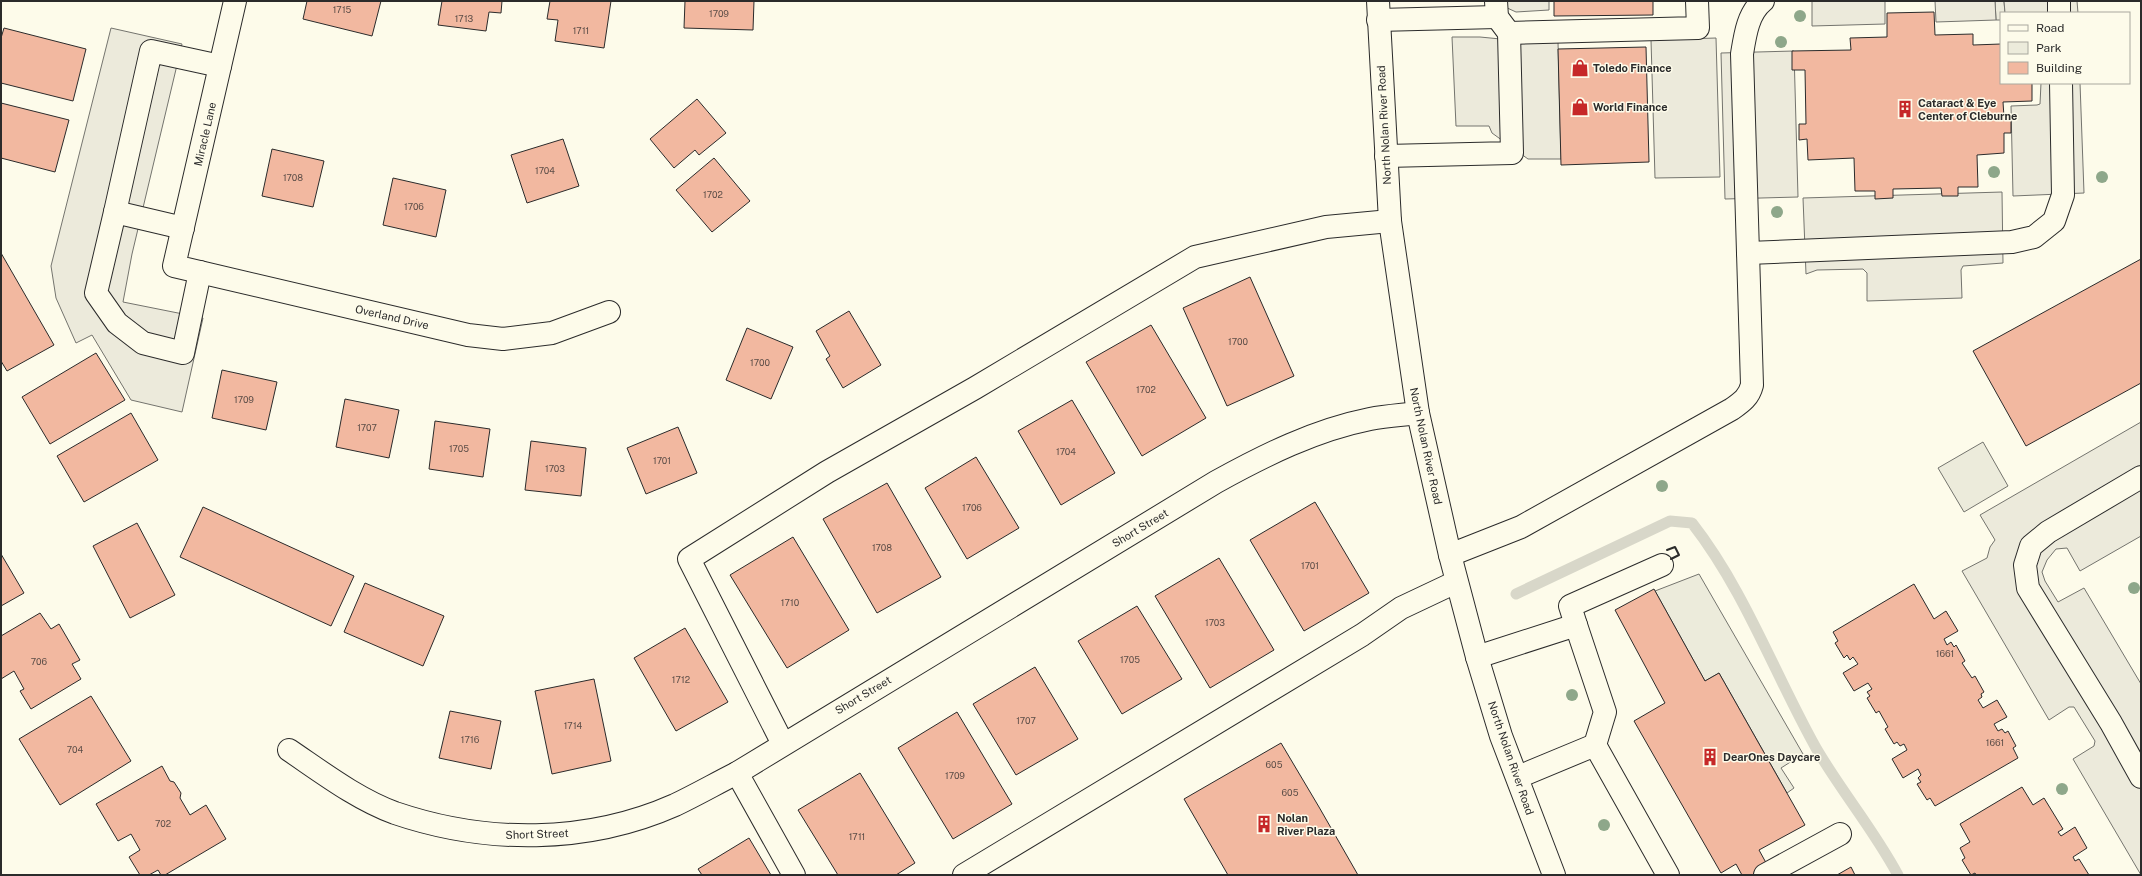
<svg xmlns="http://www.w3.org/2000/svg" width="2142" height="876" font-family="'Public Sans',sans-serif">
	<rect width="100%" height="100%" fill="#fdfbea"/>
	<!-- green -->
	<g fill="#ecebdb" stroke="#74746e">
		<polygon points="1995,1 2004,1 2005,13 2001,13 2001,20 1996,20"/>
		<polygon points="1983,442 2008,486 1964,512 1938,468"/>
		<polygon points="1699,574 1803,754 1781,768 1794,788 1787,793 1719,673 1705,681 1655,591"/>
	</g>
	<!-- parking -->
	<g fill="#eceadb" stroke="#74746e">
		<polygon points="1492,1 1549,1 1549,10 1516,12"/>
		<polygon points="1812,1 1885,1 1885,24 1812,26"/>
		<polygon points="1935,1 1995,1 1996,20 1936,22"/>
		<polygon points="2004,1 2077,1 2078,13 2005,13"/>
		<polygon points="111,28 182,44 132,254 123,302 203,318 182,412 131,400 92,335 76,343 56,298 51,266"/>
		<polygon points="1452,37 1480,37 1531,42 1558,42 1561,159 1528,159 1492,133 1489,126 1456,126"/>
		<polygon points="1716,38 1720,177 1655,178 1651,40"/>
		<polygon points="1794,51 1798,197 1725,199 1721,53"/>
		<polygon points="2041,83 2080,83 2084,193 2013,196 2011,106 2037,105 2040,104"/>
		<polygon points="2002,192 2003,263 1963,266 1961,270 1962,298 1867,301 1867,273 1863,269 1817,270 1806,274 1803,198"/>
		<polygon points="2141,422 2141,536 2080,571 2067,548 2056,549 2047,560 2042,572 2045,581 2058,602 2084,588 2141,684 2141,875 2073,759 2094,746 2095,741 2074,707 2069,707 2049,720 1962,571 1987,558 1990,547 1995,540 1980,515"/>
	</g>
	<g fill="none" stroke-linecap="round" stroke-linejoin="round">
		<!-- stream -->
		<path stroke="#d8d7c9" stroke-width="11" d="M1516 594 1670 521 1692 523C1745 591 1774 673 1816 748 1841 791 1874 830 1898 875"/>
	</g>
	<!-- building -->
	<g fill="#f2b8a0" stroke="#2b2b2b">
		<polygon points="307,1 381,1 372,36 303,19"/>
		<polygon points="442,1 502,1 501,13 489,12 486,31 438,25"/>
		<polygon points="550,1 611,1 604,48 555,41 558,20 547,19"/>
		<polygon points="685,1 754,1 753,30 684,28"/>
		<polygon points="1554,1 1653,1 1653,15 1554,16"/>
		<polygon points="1934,12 1935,35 1973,34 1973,45 2001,44 2001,83 2032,83 2032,101 2003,102 2004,117 2011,116 2011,133 2004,133 2004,153 1977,155 1978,187 1958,187 1958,196 1942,196 1941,188 1893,189 1893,198 1875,199 1875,191 1855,191 1854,158 1808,160 1807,139 1799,140 1799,124 1806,124 1805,70 1792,70 1792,51 1851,50 1850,38 1887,37 1887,13"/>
		<polygon points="4,28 86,49 73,101 1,83 1,38"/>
		<polygon points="1646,47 1649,162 1561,165 1558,49"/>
		<polygon points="697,99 726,133 699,155 695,150 674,168 650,139"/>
		<polygon points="1,103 69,120 55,172 1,158"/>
		<polygon points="563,139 579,186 527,203 511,155"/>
		<polygon points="272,149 324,161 313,207 262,196"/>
		<polygon points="714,158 750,201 712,232 676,190"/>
		<polygon points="393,178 446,190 436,237 383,225"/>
		<polygon points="1,253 54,345 7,371 1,361"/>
		<polygon points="2141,259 2141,383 2026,446 1973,351"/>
		<polygon points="1250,277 1294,376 1227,406 1183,308"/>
		<polygon points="849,311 881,365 843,388 826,359 830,356 816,331"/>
		<polygon points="1151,325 1206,418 1142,456 1086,362"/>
		<polygon points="747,328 793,347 771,399 726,380"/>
		<polygon points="96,353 125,400 50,444 22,397"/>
		<polygon points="222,370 277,382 266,430 212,418"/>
		<polygon points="345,399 399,410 389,458 336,447"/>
		<polygon points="1072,400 1115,473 1061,505 1018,431"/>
		<polygon points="131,413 158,460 84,502 57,456"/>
		<polygon points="435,421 490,429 483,477 429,469"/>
		<polygon points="678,427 697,473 646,494 627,448"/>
		<polygon points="531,441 586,448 581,496 525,490"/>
		<polygon points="976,457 1019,528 967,559 925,488"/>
		<polygon points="887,483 941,577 877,613 823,519"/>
		<polygon points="1315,502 1369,593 1304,631 1250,540"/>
		<polygon points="203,507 354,576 331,626 180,557"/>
		<polygon points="137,523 175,595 130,618 93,546"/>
		<polygon points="793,537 849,630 787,668 730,575"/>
		<polygon points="1,554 24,593 1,606"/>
		<polygon points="1219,558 1274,650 1210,688 1155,596"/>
		<polygon points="365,583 444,616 423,666 344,632"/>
		<polygon points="1914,584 1934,619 1946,611 1958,631 1944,639 1947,645 1951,642 1954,647 1956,645 1965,661 1962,663 1972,678 1975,676 1984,692 1981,694 1982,697 1978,700 1983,708 1997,700 2007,717 1994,724 1998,731 2002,729 2005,733 2008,731 2016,746 2013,748 2018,758 1935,806 1930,798 1927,800 1917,784 1921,782 1918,778 1921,775 1918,769 1903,778 1892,759 1907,750 1904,744 1900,746 1897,742 1894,744 1885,729 1888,727 1879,711 1876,713 1867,698 1870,696 1867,692 1872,689 1868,683 1854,691 1843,673 1858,664 1853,657 1850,660 1847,655 1844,658 1835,643 1838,641 1833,632"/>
		<polygon points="1654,589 1705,681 1719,673 1805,825 1759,850 1770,870 1760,875 1742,875 1736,864 1721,873 1634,721 1665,703 1615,610"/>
		<polygon points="1137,606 1182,679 1122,714 1078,641"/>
		<polygon points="40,613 51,629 59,624 80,660 72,664 81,679 31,709 20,691 24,689 14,671 1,679 1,636"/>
		<polygon points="685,628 728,702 676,731 634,658"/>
		<polygon points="1035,667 1078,739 1016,775 973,704"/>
		<polygon points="594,679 611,761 552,774 535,691"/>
		<polygon points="91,696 131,761 60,805 19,739"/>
		<polygon points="450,711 501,721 491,769 439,758"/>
		<polygon points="957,712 1012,804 953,839 898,748"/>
		<polygon points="1281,743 1319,807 1358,875 1228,875 1184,799"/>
		<polygon points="162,766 170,781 174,782 181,793 180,798 190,815 206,805 226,839 165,875 161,875 158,870 149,875 140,875 129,857 140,850 131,834 118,841 96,804"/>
		<polygon points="860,773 915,863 896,875 838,875 798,810"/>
		<polygon points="2022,787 2033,805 2044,798 2063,829 2058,832 2061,836 2075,827 2087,848 2073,857 2075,861 2079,859 2089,875 1976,875 1975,873 1971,875 1962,860 1965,858 1960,848 1970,842 1960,824"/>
		<polygon points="749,838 771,875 702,875 698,869"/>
		<polygon points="1851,867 1855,875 1837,875"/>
	</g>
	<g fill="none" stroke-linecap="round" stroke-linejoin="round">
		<!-- minor casing -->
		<g stroke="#2b2b2b" stroke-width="24">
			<g id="minor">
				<polyline points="235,1 174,266 468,335 503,339 552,333 609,312"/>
				<polyline points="2059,1 2059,13"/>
				<polyline points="1378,20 1497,17"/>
				<polyline points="1509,33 1698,28 1697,1"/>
				<polyline points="1386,156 1512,153 1509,33 1497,17 1496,1"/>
				<polyline points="115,212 96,293 117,323 143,343 183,353 200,272"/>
				<polyline points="183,228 115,212 151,51 220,66"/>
				<polyline points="1748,253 2012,242 2034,237 2054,221 2063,195 2061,83"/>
				<polyline points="2141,477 2048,532 2031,546 2025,565 2028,588 2111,723 2141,777"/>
				<path d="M1450 555 1521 527 1732 409C1742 402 1749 397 1752 385L1742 54C1745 35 1748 13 1763 1"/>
				<polyline points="1477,657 1576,625 1570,606 1662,565"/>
				<polyline points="783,744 689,559 827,472 975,388 1195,257 1326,227 1390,221"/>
				<polyline points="1595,745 1668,875"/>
				<path d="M289 750C323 773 357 799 395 813 486 844 587 844 675 805 696 795 717 783 737 773L1216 482C1265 455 1315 430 1370 419 1386 416 1402 415 1418 413"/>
				<polyline points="737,773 794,875"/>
				<polyline points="1518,777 1595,745 1605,712 1576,625"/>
				<polyline points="964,875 1362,635 1401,608 1456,582"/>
				<polyline points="1765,875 1840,834"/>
			</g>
		</g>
		<!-- major casing -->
		<g stroke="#2b2b2b" stroke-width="24">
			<polyline id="major" points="1378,1 1390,221 1418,413 1450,555 1477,657 1501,736 1554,875"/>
		</g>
		<!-- minor -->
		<use href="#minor" stroke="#fdfbea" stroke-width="22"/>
		<!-- major -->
		<use href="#major" stroke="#fdfbea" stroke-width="22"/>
		<!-- wall -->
		<polyline stroke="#2b2b2b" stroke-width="2" points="1667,550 1675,547 1679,555 1671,559"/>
	</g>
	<!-- trees -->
	<g fill="#8ea78a">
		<circle cx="1800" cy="16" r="6"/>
		<circle cx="1781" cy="42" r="6"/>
		<circle cx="1994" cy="172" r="6"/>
		<circle cx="2102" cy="177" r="6"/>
		<circle cx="1777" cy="212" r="6"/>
		<circle cx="1662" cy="486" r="6"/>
		<circle cx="2134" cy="588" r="6"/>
		<circle cx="1572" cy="695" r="6"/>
		<circle cx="2062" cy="789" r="6"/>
		<circle cx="1604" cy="825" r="6"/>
	</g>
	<!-- icons -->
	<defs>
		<g id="shop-bare" transform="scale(1.38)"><path d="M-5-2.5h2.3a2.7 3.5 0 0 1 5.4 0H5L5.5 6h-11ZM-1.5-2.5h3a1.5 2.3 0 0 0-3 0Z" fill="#c62828" stroke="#fdfbea" stroke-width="2.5" paint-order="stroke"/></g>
		<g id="building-bare" transform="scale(1.38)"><path d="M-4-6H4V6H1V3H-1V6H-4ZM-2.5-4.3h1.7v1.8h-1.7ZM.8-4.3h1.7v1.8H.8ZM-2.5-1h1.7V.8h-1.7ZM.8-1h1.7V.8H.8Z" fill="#c62828" stroke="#fdfbea" stroke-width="2.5" paint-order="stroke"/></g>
	</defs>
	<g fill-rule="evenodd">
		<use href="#shop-bare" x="1580" y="68"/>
		<use href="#shop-bare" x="1580" y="107"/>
		<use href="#building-bare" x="1905" y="109"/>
		<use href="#building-bare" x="1710" y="757"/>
		<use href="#building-bare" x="1264" y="824"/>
	</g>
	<g text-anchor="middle" stroke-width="3" stroke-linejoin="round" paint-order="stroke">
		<!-- number labels -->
		<g font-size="9" fill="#5d4e48">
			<text x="342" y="13">1715</text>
			<text x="719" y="17">1709</text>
			<text x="464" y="22">1713</text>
			<text x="581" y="34">1711</text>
			<text x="545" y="174">1704</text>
			<text x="293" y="181">1708</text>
			<text x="713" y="198">1702</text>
			<text x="414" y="210">1706</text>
			<text x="1238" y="345">1700</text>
			<text x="760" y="366">1700</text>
			<text x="1146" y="393">1702</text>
			<text x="244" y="403">1709</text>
			<text x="367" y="431">1707</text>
			<text x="459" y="452">1705</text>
			<text x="1066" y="455">1704</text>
			<text x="662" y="464">1701</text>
			<text x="555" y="472">1703</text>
			<text x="972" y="511">1706</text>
			<text x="882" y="551">1708</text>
			<text x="1310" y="569">1701</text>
			<text x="790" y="606">1710</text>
			<text x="1215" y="626">1703</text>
			<text x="1945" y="657">1661</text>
			<text x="1130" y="663">1705</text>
			<text x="39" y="665">706</text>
			<text x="681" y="683">1712</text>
			<text x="1026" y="724">1707</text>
			<text x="573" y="729">1714</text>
			<text x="470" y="743">1716</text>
			<text x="1995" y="746">1661</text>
			<text x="75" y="753">704</text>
			<text x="1274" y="768">605</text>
			<text x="955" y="779">1709</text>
			<text x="1290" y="796">605</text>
			<text x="163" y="827">702</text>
			<text x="857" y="840">1711</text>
		</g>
		<!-- poi labels -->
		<g font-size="11" font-weight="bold" fill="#2b2b2b" stroke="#fdfbea" text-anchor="start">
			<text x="1593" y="72">Toledo Finance</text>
			<text x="1918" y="107">Cataract &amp; Eye<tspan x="1918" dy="13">Center of Cleburne</tspan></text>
			<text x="1593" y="111">World Finance</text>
			<text x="1723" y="761">DearOnes Daycare</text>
			<text x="1277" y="822">Nolan<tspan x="1277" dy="13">River Plaza</tspan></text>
		</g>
		<!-- street labels -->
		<g font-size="11" fill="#2b2b2b" stroke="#fdfbea">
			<text transform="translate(1384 125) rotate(-93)" y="4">North Nolan River Road</text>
			<text transform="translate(205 134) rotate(-77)" y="4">Miracle Lane</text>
			<text transform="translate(392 317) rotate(13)" y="4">Overland Drive</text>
			<text transform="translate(1426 446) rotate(78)" y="4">North Nolan River Road</text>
			<text transform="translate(1140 528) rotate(-31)" y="4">Short Street</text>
			<text transform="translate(863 695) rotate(-31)" y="4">Short Street</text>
			<text transform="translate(1511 758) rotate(71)" y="4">North Nolan River Road</text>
			<text transform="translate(537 834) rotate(-2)" y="4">Short Street</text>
		</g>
	</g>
	<!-- border -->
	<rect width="2142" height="876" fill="none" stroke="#2b2b2b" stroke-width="4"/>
	<!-- legend -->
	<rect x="2000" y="12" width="130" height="72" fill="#fdfbea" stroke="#a9a89e"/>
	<rect x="2008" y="25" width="20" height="6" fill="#fdfbea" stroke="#a9a89e"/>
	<text x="2036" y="32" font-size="12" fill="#2b2b2b">Road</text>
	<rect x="2008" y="42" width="20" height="12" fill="#ecebdb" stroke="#a9a89e"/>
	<text x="2036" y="52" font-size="12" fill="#2b2b2b">Park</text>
	<rect x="2008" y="62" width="20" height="12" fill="#f2b8a0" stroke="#a9a89e"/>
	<text x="2036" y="72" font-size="12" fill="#2b2b2b">Building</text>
</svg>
